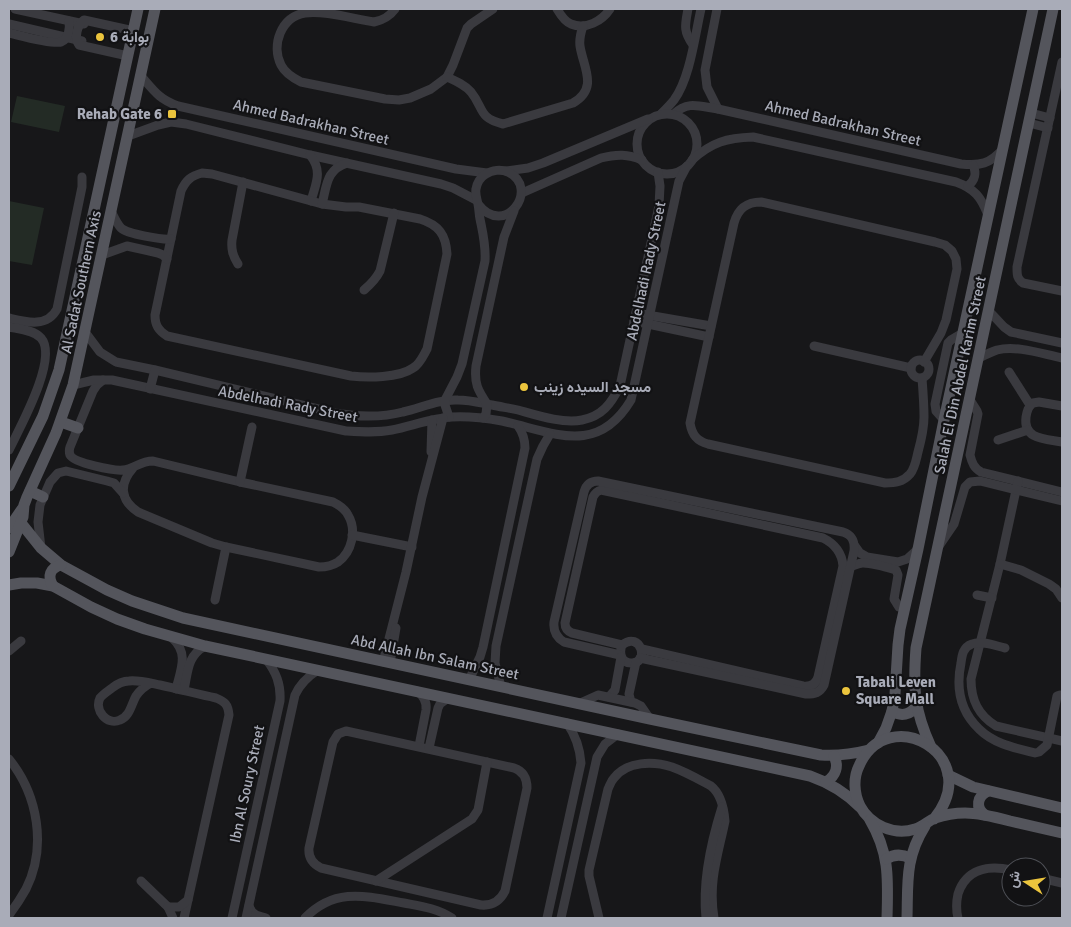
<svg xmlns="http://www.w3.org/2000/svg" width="1071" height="927" font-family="Signika,Vazirmatn,sans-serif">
	<rect width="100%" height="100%" fill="#171719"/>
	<!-- green -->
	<g fill="#232b25">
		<polygon points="17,96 65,106 59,132 11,122"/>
		<polygon points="9,201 44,208 32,265 9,261"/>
	</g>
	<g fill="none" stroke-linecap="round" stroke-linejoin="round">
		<!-- minor -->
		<g stroke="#3a3a3f" stroke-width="9">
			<polyline points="15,9 84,24"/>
			<path d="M395 9C389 17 383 20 374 22 354 19 323 10 305 13 281 17 271 45 281 65 285 73 293 78 301 82L385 99 399 100 410 98 431 89 447 77 453 65 467 28 471 24 493 9"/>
			<path d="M557 9C560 14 565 22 571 24 586 30 602 21 610 9"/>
			<path d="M688 9C685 25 683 31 693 45"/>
			<polyline points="717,9 705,70 707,87 718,109"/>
			<polyline points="9,24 82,41"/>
			<path d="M9 33C18 35 54 45 61 42 69 39 70 28 69 21"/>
			<path d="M128 56 79 45C74 38 77 25 84 20L134 31"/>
			<path d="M1062 62 1017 267C1017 275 1017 279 1023 283L1062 291"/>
			<path d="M141 76C154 91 159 99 178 106L456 169 487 173"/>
			<path d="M447 77C456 81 465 85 471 92 484 108 478 118 503 124L573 103C599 88 583 67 580 46 579 39 581 32 583 26"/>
			<polyline points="1031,113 1050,118"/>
			<path d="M661 114C665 110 670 105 674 100 690 79 695 35 701 9"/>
			<path d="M674 114C688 100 701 107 718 109L961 164C980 166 990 164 1003 149"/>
			<circle cx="667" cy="144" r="30"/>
			<polyline points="1029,123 1048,128"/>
			<polyline points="128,136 158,125 171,122 186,124 310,155 441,184 453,188 476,200"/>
			<path d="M310 155C323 171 316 183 311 201"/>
			<path d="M692 160C712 142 727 138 753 137L956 182C975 189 981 197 988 215"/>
			<polyline points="506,171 528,168 543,163 648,119"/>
			<path d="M202 173 212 174 322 204 346 207H359L420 219C439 225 446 235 447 254L427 349C423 356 420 364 413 368 399 378 367 378 351 376L167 336C158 330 155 325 155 315L181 191C186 180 191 176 202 173Z"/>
			<path d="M968 186C975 180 977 174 973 165"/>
			<path d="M522 193 601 158C617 154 628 154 642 160"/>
			<path d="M322 204C327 185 326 170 347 163"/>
			<path d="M111 211C114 217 117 224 121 228 127 234 163 240 171 239"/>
			<polyline points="102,255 127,246 158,253 163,255 167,259"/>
			<path d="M238 264C233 256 231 250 232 240L243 182"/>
			<path d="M364 290C371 284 376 279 380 271L394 213"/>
			<polyline points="989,311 1004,327 1011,332 1062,343"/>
			<polyline points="636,313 711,326"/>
			<path d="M9 318C26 322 47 328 57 309L82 187V177"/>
			<polyline points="634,321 709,337"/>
			<path d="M9 327C19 329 34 330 41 338 59 358 19 429 9 450"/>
			<path d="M85 332 100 352 116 362 155 370 335 413C358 417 380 418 403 412 421 408 439 399 458 400 470 400 481 403 492 405 501 407 510 408 518 410 536 415 563 424 582 420 602 416 611 404 620 386L659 206 660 186 658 172"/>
			<polyline points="814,346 911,368"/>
			<path d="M979 358C985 355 991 352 997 350 1017 345 1042 354 1062 358"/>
			<circle cx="920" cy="369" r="9"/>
			<polyline points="1009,372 1030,405"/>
			<path d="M922 378C923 391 924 404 924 417 924 429 921 441 918 452 916 460 915 468 910 474 903 482 895 483 885 483L708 444C697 441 692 435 690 423L734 223C738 209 746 202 761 202L935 242 945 245 952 251 956 259 957 269 946 320 941 333 924 362"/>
			<path d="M103 380 97 385 93 391 70 447C69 450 69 452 70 455 74 463 114 471 123 470 134 469 140 461 153 461L240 482 333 502C339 505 345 509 348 515 357 530 352 552 338 562 332 566 325 567 319 567L226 547 212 543 138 512C120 500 119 484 133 468"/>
			<path d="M73 385 94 380H112L346 431C362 432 377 433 392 430 412 426 432 418 452 417 469 416 485 418 502 421 553 432 597 457 631 400L677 190 679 181 687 166"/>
			<polyline points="150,389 155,370"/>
			<path d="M970 400 977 411 978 414 970 455C972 463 974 468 981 472L1062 492"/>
			<path d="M1062 406 1039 402 1033 403C1028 407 1027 411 1026 417 1023 440 1046 439 1062 442"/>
			<path d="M449 417 445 405V400L457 377 462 364 485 261C486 245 483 234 480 219 479 214 479 209 478 204 477 199 475 194 476 189 477 183 481 177 486 174 492 170 501 169 508 172 541 188 505 239 478 204"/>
			<path d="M483 418 486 414 487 404C478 390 474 384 476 366L504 237 514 211"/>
			<polyline points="944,420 936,411 935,404 948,343 951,340 963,333"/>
			<polyline points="998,440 1028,430"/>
			<polyline points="431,452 432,420"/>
			<path d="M1018 481 1000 564 971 679C971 700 978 715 996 726L1062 741"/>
			<polyline points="240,482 252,427"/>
			<polyline points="352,535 412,547"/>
			<polyline points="855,546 860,553 867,557 898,562 907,559 918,549"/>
			<polyline points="939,546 954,524 965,487 970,482 980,481 1062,501"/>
			<polyline points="41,548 38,522 40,505 50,482 58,473 66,471 107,481 114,483 123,493"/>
			<polyline points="1000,564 1021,570 1049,584 1056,589 1062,598"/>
			<path d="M848 567C853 567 857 563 863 563 873 563 886 567 896 570L898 575 894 599 899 607 905 609"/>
			<polyline points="977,595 992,598"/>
			<polyline points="215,600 226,547"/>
			<path d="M172 638C189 653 181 669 176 689"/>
			<path d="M622 645C619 653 621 663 631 663 650 664 641 630 622 645L572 633C567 631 565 628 565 623L593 497C595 493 597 491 601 490L823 538C835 544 842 553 843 566L818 677C816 684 811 687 803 686L642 649"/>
			<path d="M1005 648C996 646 981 640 972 644 963 647 962 655 961 663 956 687 960 711 979 729 994 744 1015 748 1035 753L1039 752 1047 745 1057 696 1060 695H1062"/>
			<polyline points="9,651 21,641"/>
			<path d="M620 655 564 642C556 637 553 631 554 622L584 492C586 485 590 481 598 481L843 532C852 535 855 541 854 551L824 685C820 693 815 694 806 694L640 658"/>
			<polyline points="383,662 406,572 422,497 443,418"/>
			<polyline points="390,663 396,628"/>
			<path d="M469 680 480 657 483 647 525 448C525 439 523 433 518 426"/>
			<path d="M151 683C145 686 140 690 136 696 131 705 130 716 120 720 107 726 94 710 100 698 103 694 108 691 112 688 117 684 123 681 129 681 139 680 150 683 160 685 179 689 197 694 216 698 225 702 228 704 229 715L184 918"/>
			<polyline points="501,687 495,663 496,646 537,459 543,446 550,434"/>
			<path d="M184 690C188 672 187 656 205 646"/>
			<path d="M417 691C424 696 427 702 426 710L419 746"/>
			<polyline points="609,697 615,690 621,657"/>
			<polyline points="631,702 629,694 636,662"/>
			<polyline points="578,704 598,695 635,703 641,706 650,719"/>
			<path d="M346 731 514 768C523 771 527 778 527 788L505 891C500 901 492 906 481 905L321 868C313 864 308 858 309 848L333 742 338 734Z"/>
			<polyline points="429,748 438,708 440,704 448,698"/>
			<path d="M9 759C38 795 47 847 26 889 21 898 15 907 9 915"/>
			<polyline points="1041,878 1062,883"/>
			<polyline points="141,881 168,907 173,918"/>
			<polyline points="376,881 472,819 478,810 487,762"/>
			<path d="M249 906C252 915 258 916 266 918"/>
			<polyline points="168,907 179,907 188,900"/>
			<path d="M232 918 280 701C281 684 276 672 266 659"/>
			<path d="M246 918 295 695C300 684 307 677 318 670"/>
			<path d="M305 918C335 887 366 896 404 903 420 906 437 908 452 918"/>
			<path d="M547 918 581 763C580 748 576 736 567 723"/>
			<polyline points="561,918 597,757 605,744 618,734"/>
			<path d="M599 918 589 876V870L608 789C610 785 611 781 614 778 627 761 653 761 672 767 686 772 698 779 711 786 721 794 724 809 725 821 718 855 708 882 714 918"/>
			<path d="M706 918C702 881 711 842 722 807"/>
			<path d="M958 918C956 910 956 903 958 894 966 869 988 865 1011 870"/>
		</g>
		<!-- major -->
		<g stroke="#54555c" stroke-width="11">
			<polyline points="61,422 78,428"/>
			<polyline points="9,486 43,416 59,370 138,9"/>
			<polyline points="30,491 43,497"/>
			<path d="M21 523 41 548 61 565 107 590 132 601 183 618 650 719 821 755C838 756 853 754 869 750"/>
			<polyline points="9,528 22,509"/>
			<polyline points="9,552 23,517 24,505 27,497 56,433 73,385 155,9"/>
			<path d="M9 585 21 583H37L53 586 91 607 117 619 145 629 205 646 810 776C830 783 845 792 860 807"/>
			<path d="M53 586C47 576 50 568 61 565"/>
			<path d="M892 711C901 717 910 715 917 706"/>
			<polyline points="878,743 886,728 892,711 895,694 898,645 900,629 918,549 944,420 1033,9"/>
			<path d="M931 747C914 710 913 688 916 648L1053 9"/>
			<polyline points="948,775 973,787 1062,808"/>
			<path d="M826 782C836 776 839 766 834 756"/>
			<path d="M985 815C975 808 977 796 988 791"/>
			<path d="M934 819C986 755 887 701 859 766 853 778 854 794 860 806 870 825 894 836 915 829 923 827 928 821 935 818 944 815 956 813 965 813 980 813 995 817 1010 821 1028 825 1045 829 1062 833"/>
			<path d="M870 820C890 854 888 880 887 918"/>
			<path d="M886 859C894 854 902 854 910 858"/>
			<path d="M907 918C908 882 905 858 925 826"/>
		</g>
	</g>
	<!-- markers -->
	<g fill="#ebc43d" stroke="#121214" stroke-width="2">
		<circle cx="100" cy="37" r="5"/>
		<rect x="167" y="109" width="10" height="10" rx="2.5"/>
		<circle cx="524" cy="387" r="5"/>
		<circle cx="846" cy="691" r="5"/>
	</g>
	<g text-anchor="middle" stroke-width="4.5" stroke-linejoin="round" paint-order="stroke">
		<!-- poi labels -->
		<g font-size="15" font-weight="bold" fill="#a9acb8" stroke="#121214" text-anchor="start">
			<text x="110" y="42">بوابة 6</text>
			<text x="162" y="119" text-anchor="end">Rehab Gate 6</text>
			<text x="534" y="392">مسجد السيده زينب</text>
			<text x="856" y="687">Tabali Leven<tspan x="856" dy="17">Square Mall</tspan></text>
		</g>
		<!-- street labels -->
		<g font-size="15" fill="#a9acb8" stroke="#121214">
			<text transform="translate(311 122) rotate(13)" y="5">Ahmed Badrakhan Street</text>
			<text transform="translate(843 123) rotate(13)" y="5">Ahmed Badrakhan Street</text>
			<text transform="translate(646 271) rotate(-78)" y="5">Abdelhadi Rady Street</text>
			<text transform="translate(81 282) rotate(-78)" y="5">Al Sadat Southern Axis</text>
			<text transform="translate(960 375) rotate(-78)" y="5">Salah El Din Abdel Karim Street</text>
			<text transform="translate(288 404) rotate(11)" y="5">Abdelhadi Rady Street</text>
			<text transform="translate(435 657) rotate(12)" y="5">Abd Allah Ibn Salam Street</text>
			<text transform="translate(247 784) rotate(-78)" y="5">Ibn Al Soury Street</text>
		</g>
	</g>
	<!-- border -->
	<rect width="1071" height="927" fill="none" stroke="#a9acb8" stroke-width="20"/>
	<!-- north arrow -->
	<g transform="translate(1026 882) rotate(282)"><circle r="24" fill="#121214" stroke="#4e5056"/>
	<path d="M0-4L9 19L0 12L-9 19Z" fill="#ebc43d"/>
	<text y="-8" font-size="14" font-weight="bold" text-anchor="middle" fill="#a9acb8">ش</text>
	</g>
</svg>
